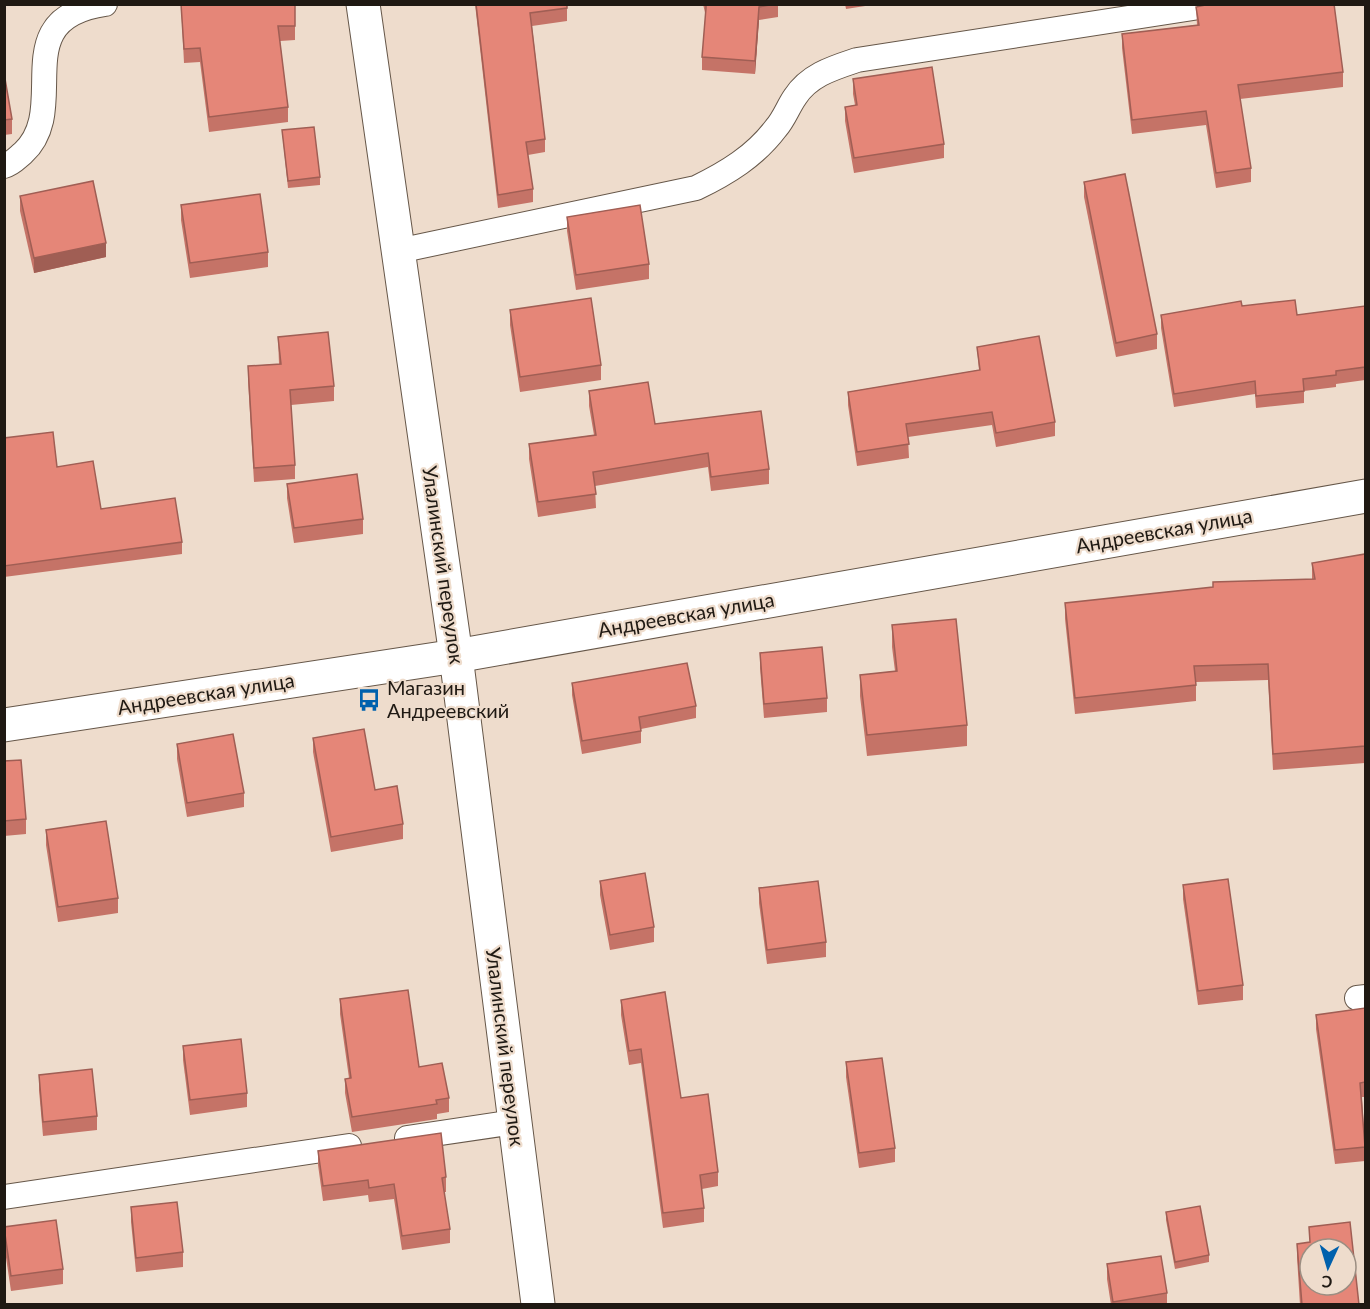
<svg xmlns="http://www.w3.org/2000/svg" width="1370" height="1309" font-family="Lato,sans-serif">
	<rect width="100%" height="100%" fill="#eedccc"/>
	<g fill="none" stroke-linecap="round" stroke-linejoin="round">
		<!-- service casing -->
		<g stroke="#665749" stroke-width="26">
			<g id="service">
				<path d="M4 166C12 164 17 158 23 153 73 107 3 19 105 4"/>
				<path d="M398 251 696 188C727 173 755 156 776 128 784 119 788 107 795 97 809 75 833 68 857 60L1219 4"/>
				<polyline points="1357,998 1366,997"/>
				<polyline points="407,1138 515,1122"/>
				<polyline points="4,1197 349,1146"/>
			</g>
		</g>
		<!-- minor casing -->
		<g stroke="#665749" stroke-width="35">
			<polyline id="minor" points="363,4 456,656 538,1304"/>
		</g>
		<!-- tertiary casing -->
		<g stroke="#665749" stroke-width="35">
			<polyline id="tertiary" points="4,725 456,656 1366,496"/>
		</g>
		<!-- service -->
		<use href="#service" stroke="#fff" stroke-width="24"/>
		<!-- minor -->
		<use href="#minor" stroke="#fff" stroke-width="33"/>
		<!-- tertiary -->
		<use href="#tertiary" stroke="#fff" stroke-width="33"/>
	</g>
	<!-- wall -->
	<g fill="#c57367">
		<polygon points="181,4 295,4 295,40 280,41 288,107 288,122 209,132 200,62 184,63"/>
		<polygon points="475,4 567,4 567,21 532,26 545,139 545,152 528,155 533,189 533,202 498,208"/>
		<polygon points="703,4 778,4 778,17 759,20 755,74 702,70 702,57 706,17"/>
		<polygon points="845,4 878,4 846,9"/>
		<polygon points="1196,7 1343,72 1343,87 1240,99 1251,168 1251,182 1216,188 1206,125 1132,134 1122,48 1122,34 1197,25"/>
		<polygon points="4,73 12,119 12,134 4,135"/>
		<polygon points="853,79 944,144 944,158 854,173 845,121 845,107 855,105 853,94"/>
		<polygon points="282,130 320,177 320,185 288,188"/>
		<polygon points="1084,182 1157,334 1157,349 1116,357 1084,197"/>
		<polygon points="20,196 106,257 34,273 20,211"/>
		<polygon points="181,205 268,252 268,267 190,278 181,220"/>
		<polygon points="567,217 649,264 649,279 576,290 567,231"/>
		<polygon points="1242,306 1297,315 1365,306 1365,380 1336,384 1336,387 1304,391 1304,403 1256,408 1255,394 1174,407 1161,328 1161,315"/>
		<polygon points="510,310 601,365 601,380 520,392 510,325"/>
		<polygon points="278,337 334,386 334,401 291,405 295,465 295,479 254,482 248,380 248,366 279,364"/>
		<polygon points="977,347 1055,422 1055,436 996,447 992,425 908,437 909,458 857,466 848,405 848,392 979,370"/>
		<polygon points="589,391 655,424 769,469 769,484 711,491 708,467 595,486 596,508 538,517 529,459 529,444 594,435 589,406"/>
		<polygon points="4,438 57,467 101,509 182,542 182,554 4,577"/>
		<polygon points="287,484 363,519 363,534 294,543 287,498"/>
		<polygon points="1365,554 1365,763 1273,770 1268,680 1196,682 1196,701 1075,714 1065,619 1065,603 1312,579 1312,563"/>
		<polygon points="892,625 967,725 967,746 867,756 860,696 860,675 895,671 892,647"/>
		<polygon points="760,653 827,698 827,712 764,718 760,668"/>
		<polygon points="572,683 696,706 696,718 641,729 641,743 582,754 572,695"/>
		<polygon points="313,738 375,790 403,824 403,839 331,852 313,752"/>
		<polygon points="177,744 244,793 244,807 187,817 177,759"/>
		<polygon points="4,761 26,819 26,834 4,836"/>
		<polygon points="46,830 118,898 118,913 58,922 46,845"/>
		<polygon points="600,881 654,927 654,942 610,950 600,895"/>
		<polygon points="1183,885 1243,985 1243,1000 1198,1005 1183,899"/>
		<polygon points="759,888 826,942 826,957 767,964 759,903"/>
		<polygon points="340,999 419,1067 449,1098 449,1112 437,1114 437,1119 352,1132 345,1093 345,1079 349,1078 340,1014"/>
		<polygon points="621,1000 681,1098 718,1172 718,1186 702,1189 704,1208 704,1222 663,1228 641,1063 629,1065 621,1015"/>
		<polygon points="1365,1008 1365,1097 1362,1097 1365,1147 1365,1161 1335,1164 1316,1029 1316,1015"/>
		<polygon points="183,1046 247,1093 247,1107 190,1115 183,1060"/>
		<polygon points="846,1062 895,1148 895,1162 859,1168 846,1077"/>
		<polygon points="39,1075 97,1116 97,1130 43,1136 39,1090"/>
		<polygon points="318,1151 446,1177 446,1192 444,1192 450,1229 450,1243 402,1250 394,1199 369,1202 368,1195 323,1201 318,1165"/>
		<polygon points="131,1207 183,1252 183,1267 136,1272 131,1222"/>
		<polygon points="1166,1212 1209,1255 1209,1262 1175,1269 1166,1220"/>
		<polygon points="4,1227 63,1269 63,1284 11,1291 4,1244"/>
		<polygon points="1309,1227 1359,1305 1300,1305 1297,1257 1297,1244 1310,1242"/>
		<polygon points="1107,1264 1167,1293 1167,1305 1111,1305 1107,1279"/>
	</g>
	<!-- shaded-wall -->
	<g fill="#a05e54">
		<polygon points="759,7 759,20 755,74 755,61"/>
		<polygon points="106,243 106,257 34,273 34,258"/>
	</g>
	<!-- building -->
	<g fill="#e58678" stroke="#a05e54" stroke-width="1.5" fill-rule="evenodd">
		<polygon points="181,4 295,4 295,26 278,26 288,107 209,117 200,48 184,49"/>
		<polygon points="476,4 567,4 567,8 530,13 545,139 526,142 533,189 498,195"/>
		<polygon points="706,4 775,4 759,7 755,61 702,57 706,8"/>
		<polygon points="1210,4 1334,4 1343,72 1238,85 1251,168 1216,173 1206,111 1132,120 1122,34 1199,25 1196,7"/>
		<polygon points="932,67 944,144 854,158 845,107 857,105 853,79"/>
		<polygon points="4,73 12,119 4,120"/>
		<polygon points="314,127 320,177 288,181 282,130"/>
		<polygon points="1125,174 1157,334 1116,343 1084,182"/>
		<polygon points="93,181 106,243 34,258 20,196"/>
		<polygon points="260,194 268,252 190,263 181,205"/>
		<polygon points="640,205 649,264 576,275 567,217"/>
		<polygon points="591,298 601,365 520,377 510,310"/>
		<polygon points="1295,300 1297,315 1365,306 1365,367 1336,371 1336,375 1303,379 1304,391 1256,396 1255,381 1174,394 1161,315 1241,301 1242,306"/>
		<polygon points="328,332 334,386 290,390 295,465 254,468 248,366 281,364 278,337"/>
		<polygon points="1039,336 1055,422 996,433 992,412 906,424 909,444 857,452 848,392 980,370 977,347"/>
		<polygon points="648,382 655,424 761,411 769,469 711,477 708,453 593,472 596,494 538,502 529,444 596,435 589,391"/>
		<polygon points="53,432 57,467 93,461 101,509 175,498 182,542 4,566 4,438"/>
		<polygon points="357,474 363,519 294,528 287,484"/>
		<polygon points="1365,554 1365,746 1273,754 1268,664 1194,666 1196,685 1075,698 1065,603 1213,587 1213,582 1315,579 1312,563"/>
		<polygon points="956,619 967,725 867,735 860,675 897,671 892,625"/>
		<polygon points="822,647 827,698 764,704 760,653"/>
		<polygon points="687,663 696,706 639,717 641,731 582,741 572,683"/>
		<polygon points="364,729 375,790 397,786 403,824 331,837 313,738"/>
		<polygon points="233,734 244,793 187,803 177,744"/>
		<polygon points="21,760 26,819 4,821 4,761"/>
		<polygon points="106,821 118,898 58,907 46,830"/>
		<polygon points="645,873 654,927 610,935 600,881"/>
		<polygon points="1228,879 1243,985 1198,991 1183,885"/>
		<polygon points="818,881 826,942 767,950 759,888"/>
		<polygon points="408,990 419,1067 442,1063 449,1098 436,1100 437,1104 352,1117 345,1079 351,1078 340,999"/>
		<polygon points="665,992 681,1098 708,1094 718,1172 700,1175 704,1208 663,1213 641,1049 629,1051 621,1000"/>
		<polygon points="1365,1008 1365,1082 1360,1083 1365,1147 1335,1150 1316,1015"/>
		<polygon points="241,1039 247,1093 190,1100 183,1046"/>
		<polygon points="882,1058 895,1148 859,1153 846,1062"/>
		<polygon points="92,1069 97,1116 43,1122 39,1075"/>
		<polygon points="441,1133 446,1177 442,1178 450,1229 402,1236 394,1184 369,1188 368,1180 323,1186 318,1151"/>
		<polygon points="177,1202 183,1252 136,1258 131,1207"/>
		<polygon points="1200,1206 1209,1255 1175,1262 1166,1212"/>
		<polygon points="56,1220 63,1269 11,1276 4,1227"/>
		<path d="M1350 1222 1359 1305H1302L1297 1244 1310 1242 1309 1227ZM1310 1249H1346V1285H1310Z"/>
		<polygon points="1161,1256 1167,1293 1113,1302 1107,1264"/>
	</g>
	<!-- icons -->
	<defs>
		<g id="bus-bare" transform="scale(1.8)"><path d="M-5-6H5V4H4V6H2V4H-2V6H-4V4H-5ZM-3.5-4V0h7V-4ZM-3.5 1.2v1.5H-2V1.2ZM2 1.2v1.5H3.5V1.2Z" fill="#0061ad" stroke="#eedccc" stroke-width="2.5" paint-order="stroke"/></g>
	</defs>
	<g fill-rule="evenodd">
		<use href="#bus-bare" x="369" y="700"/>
	</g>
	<g text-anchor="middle" stroke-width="4.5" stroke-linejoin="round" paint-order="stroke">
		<!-- street labels -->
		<g font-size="20" fill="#1f1913" stroke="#eedccc">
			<text transform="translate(1164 531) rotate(-10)" y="7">Андреевская улица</text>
			<text transform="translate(443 565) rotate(82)" y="7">Улалинский переулок</text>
			<text transform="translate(686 615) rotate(-10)" y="7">Андреевская улица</text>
			<text transform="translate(206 694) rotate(-9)" y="7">Андреевская улица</text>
			<text transform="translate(505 1047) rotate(83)" y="7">Улалинский переулок</text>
		</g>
		<!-- poi labels -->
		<g font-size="20" fill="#1f1913" stroke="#eedccc" text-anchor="start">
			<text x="387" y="695">Магазин<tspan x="387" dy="23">Андреевский</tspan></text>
		</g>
	</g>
	<!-- border -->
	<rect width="1370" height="1309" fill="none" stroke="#1f1913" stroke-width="12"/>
	<!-- north arrow -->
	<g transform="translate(1328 1267) rotate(184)"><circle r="28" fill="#eedccc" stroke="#9b8e82" stroke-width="1.5"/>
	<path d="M0-4.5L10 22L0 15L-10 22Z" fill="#0061ad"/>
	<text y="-9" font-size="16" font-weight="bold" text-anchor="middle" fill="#1f1913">С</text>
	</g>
</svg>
